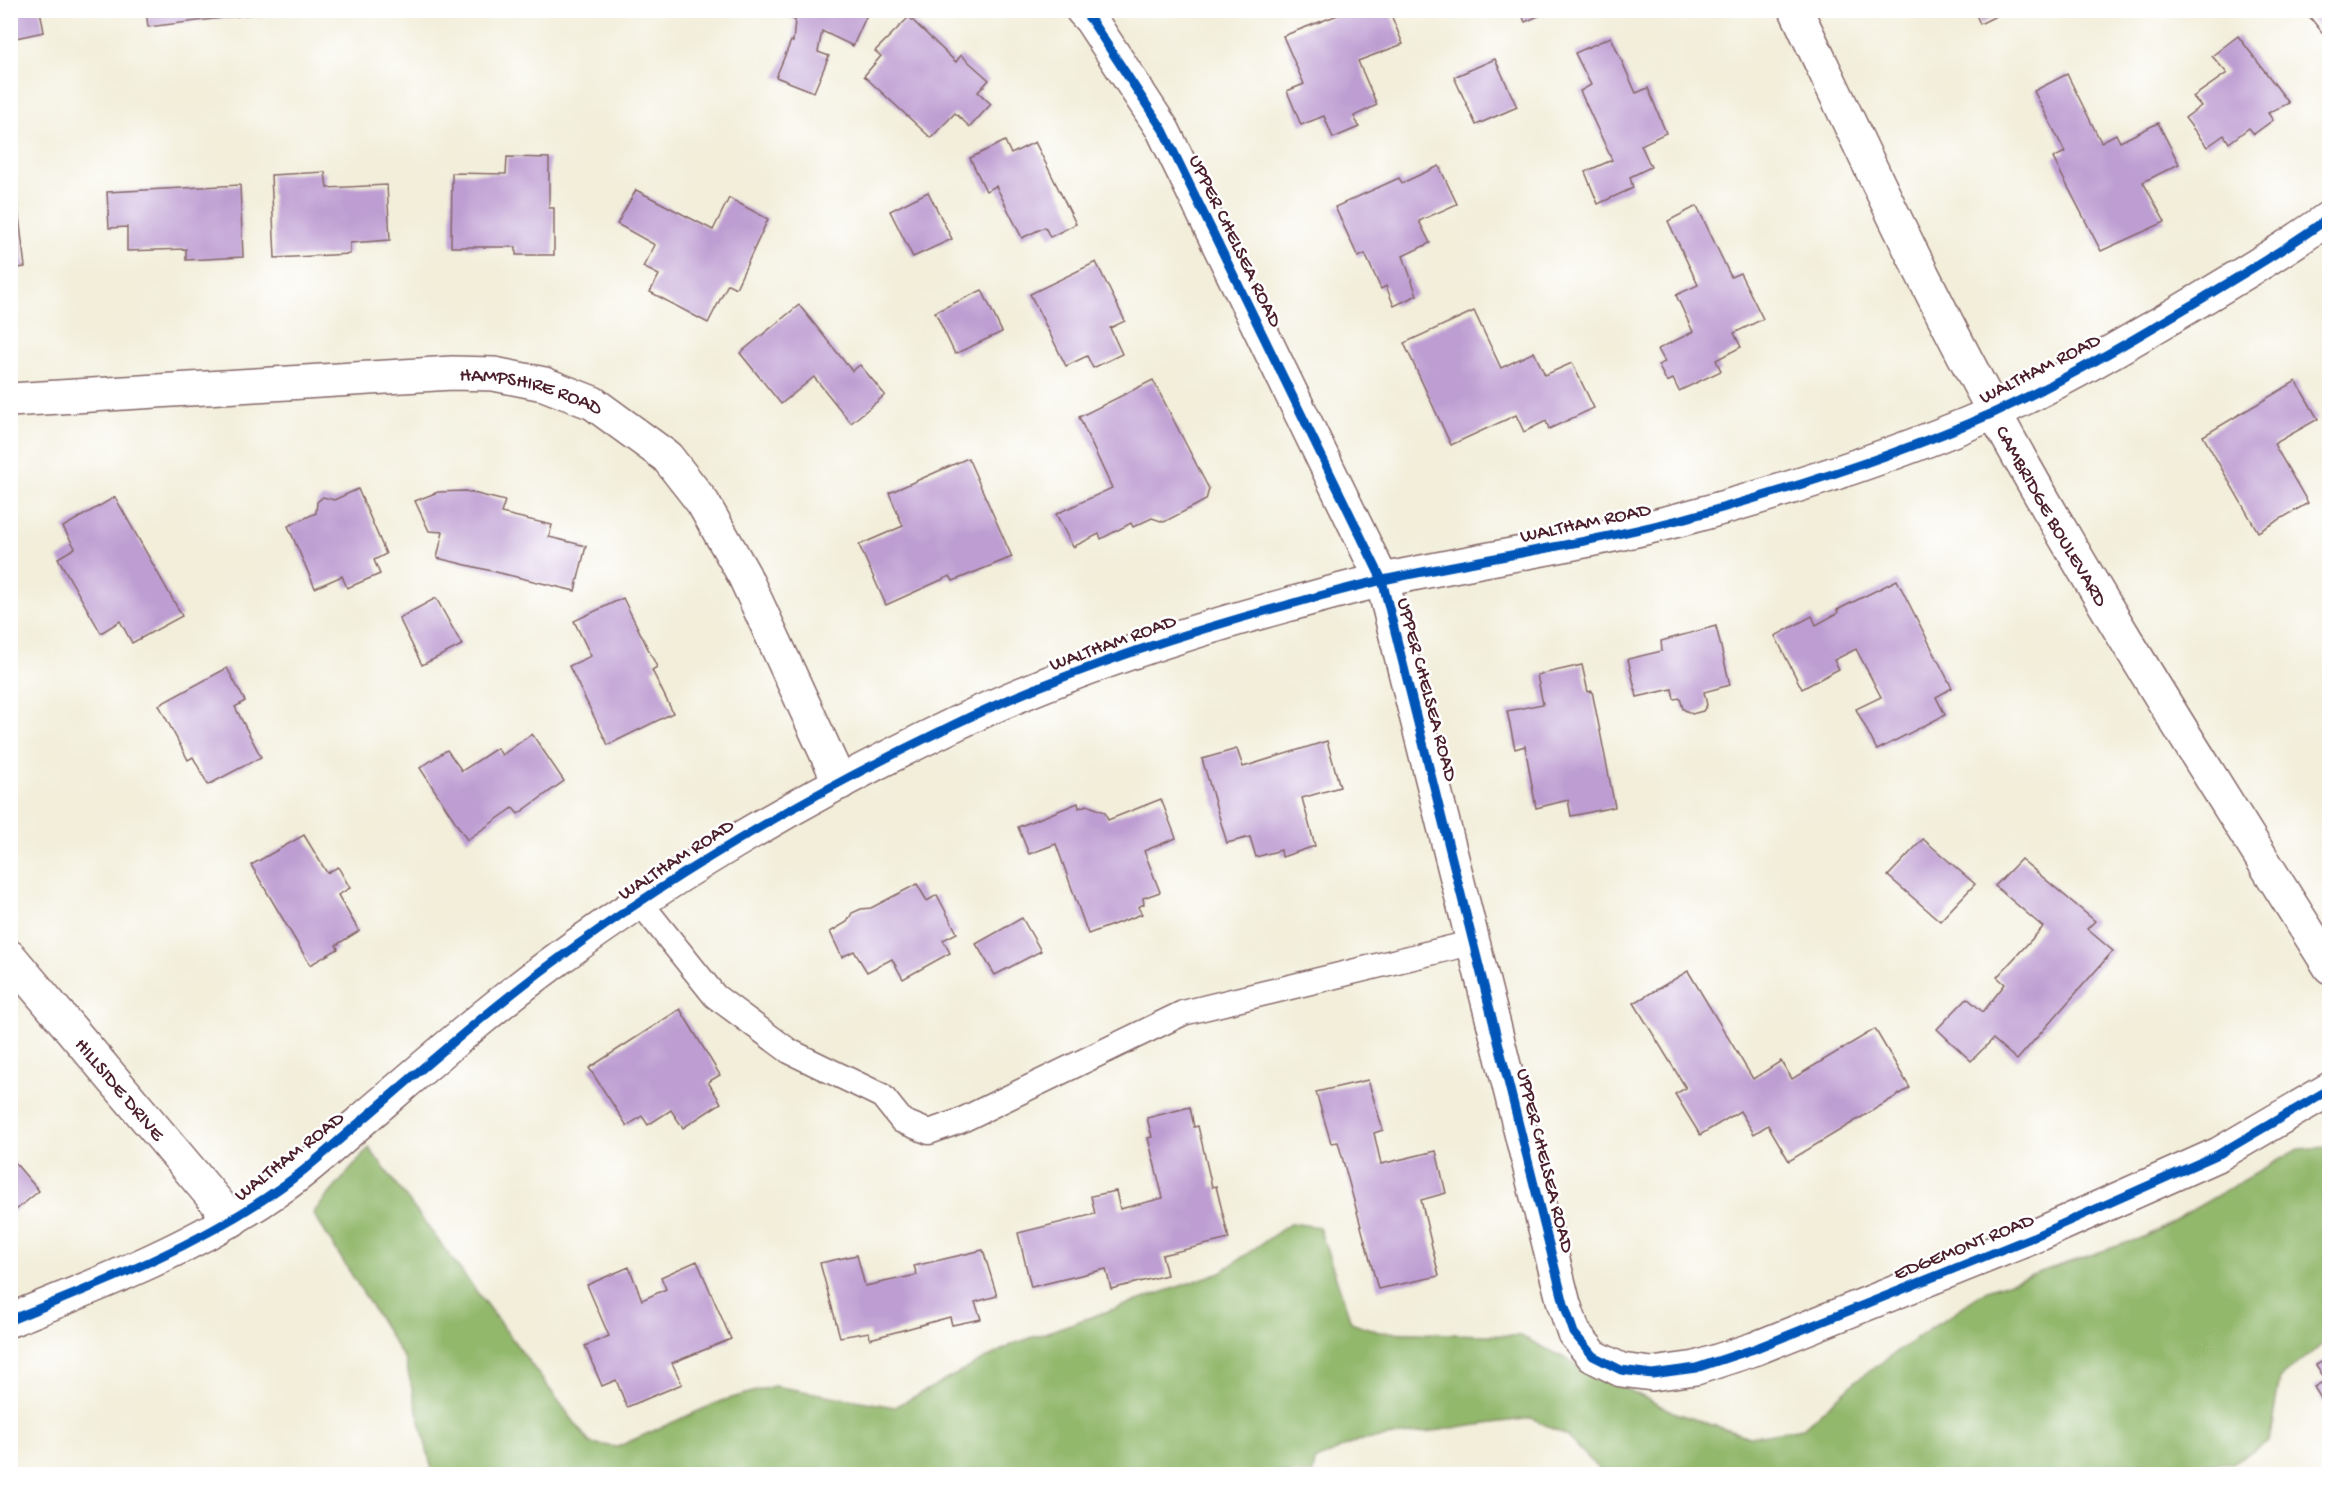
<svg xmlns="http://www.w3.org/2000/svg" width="2340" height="1485" font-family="'Gochi Hand',sans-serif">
	<rect width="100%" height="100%" fill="#fff"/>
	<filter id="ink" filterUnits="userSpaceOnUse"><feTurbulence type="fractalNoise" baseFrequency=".0167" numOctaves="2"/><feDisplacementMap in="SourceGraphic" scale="12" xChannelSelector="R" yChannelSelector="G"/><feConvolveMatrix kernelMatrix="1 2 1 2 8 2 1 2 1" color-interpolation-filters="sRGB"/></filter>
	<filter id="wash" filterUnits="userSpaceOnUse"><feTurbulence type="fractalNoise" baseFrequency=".008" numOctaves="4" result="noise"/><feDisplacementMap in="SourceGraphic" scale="24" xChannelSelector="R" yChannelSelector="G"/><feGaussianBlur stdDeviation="1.35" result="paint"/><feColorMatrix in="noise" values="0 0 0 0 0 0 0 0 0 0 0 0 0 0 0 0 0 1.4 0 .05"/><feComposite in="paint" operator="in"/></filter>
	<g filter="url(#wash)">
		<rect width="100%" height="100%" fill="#f2eeda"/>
		<!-- forest -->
		<polygon fill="#92b86c" stroke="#6e6c4c" stroke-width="1.5" points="2328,1147 2329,1339 2280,1378 2269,1442 2232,1463 2108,1464 2108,1474 1604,1474 1567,1436 1532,1418 1357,1441 1315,1461 1313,1474 433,1474 405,1360 313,1213 369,1148 590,1443 617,1447 721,1401 774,1386 895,1407 1013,1344 1221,1272 1291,1223 1319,1227 1351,1322 1379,1332 1521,1336 1673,1412 1749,1437 1803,1428 1859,1378 1987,1290 2147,1236 2298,1149"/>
		<g id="blocks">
			<!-- building -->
			<g fill="#be9ed2">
				<polygon points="10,10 40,10 44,32 11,39"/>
				<polygon points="146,10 272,10 272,12 148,27"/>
				<polygon points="779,10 869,10 853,46 822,31 818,52 829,56 814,92 776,77 791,41 793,42 795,20 778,13"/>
				<polygon points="1342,10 1389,10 1403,44 1358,61 1377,105 1354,116 1359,127 1333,138 1324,116 1301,125 1287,91 1304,84 1283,36 1343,13"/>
				<polygon points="1520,10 1552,10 1525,22"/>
				<polygon points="1974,10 2008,10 1980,24"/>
				<polygon points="2304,10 2330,10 2330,42"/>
				<polygon points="909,17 956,62 961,55 989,80 978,92 991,104 970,127 955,113 931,138 864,76 881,56 875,51"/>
				<polygon points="2238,36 2289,103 2268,113 2273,120 2254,134 2249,128 2229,143 2224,135 2207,147 2185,118 2201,106 2193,97 2227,73 2212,56"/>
				<polygon points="1611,37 1636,93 1648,88 1666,133 1641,145 1651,167 1630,177 1633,188 1598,204 1585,172 1612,160 1580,91 1591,85 1575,53"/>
				<polygon points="1495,59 1517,107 1476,125 1454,77"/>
				<polygon points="2067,74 2101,142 2116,134 2120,142 2158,123 2179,164 2143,182 2165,222 2101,251 2053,158 2065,152 2034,91"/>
				<polygon points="1005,141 1011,154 1035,142 1076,224 1050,237 1045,227 1022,238 996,186 986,191 970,158"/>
				<polygon points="507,157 549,158 549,208 554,208 554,255 516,255 516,247 451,247 452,173 506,174"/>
				<polygon points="1439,166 1457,204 1419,221 1430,243 1403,256 1417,295 1394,306 1386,286 1381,289 1365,254 1358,257 1335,207 1399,178 1402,183"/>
				<polygon points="325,172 327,188 387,185 390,240 350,243 350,254 275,258 271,175"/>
				<polygon points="240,185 243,257 186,260 186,249 127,251 127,227 109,228 107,192"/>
				<polygon points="636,190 713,230 729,198 768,219 736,288 728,284 708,323 650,292 659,275 643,267 655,245 617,224"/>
				<polygon points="928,192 952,239 913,257 890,211"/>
				<polygon points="10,200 17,200 25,267 10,269"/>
				<polygon points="1697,206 1731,277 1740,273 1763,319 1734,333 1741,347 1716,360 1721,371 1679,391 1673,379 1667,382 1658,365 1665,362 1658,349 1693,332 1676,295 1698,285 1668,221"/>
				<polygon points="1096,262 1125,321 1110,328 1122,354 1093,368 1087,356 1066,366 1030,294"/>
				<polygon points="982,290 1002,332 955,354 935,312"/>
				<polygon points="799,305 852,371 860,365 885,395 851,423 814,377 781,404 740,353"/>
				<polygon points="1474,311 1501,368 1534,352 1545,375 1572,363 1594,408 1549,429 1546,421 1524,432 1516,415 1451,445 1404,343"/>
				<polygon points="1153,380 1209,489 1206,500 1164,522 1152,518 1133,527 1131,523 1101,539 1099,534 1073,547 1056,514 1112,488 1079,417"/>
				<polygon points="2296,381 2318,419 2274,444 2308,503 2258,532 2203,436"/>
				<polygon points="968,458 1012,557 953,581 950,576 886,605 859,545 903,526 889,493"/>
				<polygon points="358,489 386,554 374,560 380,574 347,588 342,576 315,588 288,526 316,513 317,502 323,497 334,500"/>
				<polygon points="465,491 505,501 501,513 552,525 549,537 586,546 575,591 437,558 443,532 429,531 415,501 438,492"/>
				<polygon points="115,497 182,616 132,643 120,621 101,633 58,558 75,548 63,527"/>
				<polygon points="1897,580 1952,688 1936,697 1945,715 1877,750 1856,709 1881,697 1856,649 1834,660 1839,669 1802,689 1775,636 1812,616 1816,625 1838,613 1837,610"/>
				<polygon points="436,598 462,645 422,665 399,618"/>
				<polygon points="623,598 657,667 652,670 673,713 608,745 569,666 591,656 574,621"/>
				<polygon points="1716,626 1730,685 1704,692 1707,705 1703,711 1692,714 1683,709 1680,698 1674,699 1672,689 1637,697 1628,659 1662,651 1661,641"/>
				<polygon points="1582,665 1588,692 1592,691 1615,807 1571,816 1568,800 1536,808 1525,746 1515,749 1507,711 1543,704 1537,675"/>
				<polygon points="227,668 245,701 235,707 261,757 208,785 193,757 188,760 159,705"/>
				<polygon points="532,734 564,781 518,814 513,808 467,840 420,768 447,750 462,771 497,748 502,755"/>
				<polygon points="1327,741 1340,787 1302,798 1315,846 1282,857 1281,850 1256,857 1250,837 1227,843 1202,759 1237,749 1243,767"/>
				<polygon points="1161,799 1176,838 1144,851 1160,892 1143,898 1144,904 1138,907 1142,914 1088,934 1056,844 1029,854 1018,827 1078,803 1079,808 1087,805 1105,812 1108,820"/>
				<polygon points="304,835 327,873 338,867 350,888 338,895 359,931 336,945 338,949 310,965 251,865"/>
				<polygon points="1923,839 1975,884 1940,921 1888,876"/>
				<polygon points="2021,859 2095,921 2087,929 2113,951 2017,1060 1993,1039 1971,1061 1937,1029 1967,998 1983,1012 2005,984 1997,977 2043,927 1995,886"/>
				<polygon points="917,884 927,901 937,895 957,933 943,940 950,953 903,979 892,959 867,972 854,951 842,957 830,932 847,922 852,913 861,909 871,908"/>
				<polygon points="1022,918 1041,951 995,975 976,944"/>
				<polygon points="1688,971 1753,1079 1781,1061 1792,1079 1875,1029 1910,1088 1789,1161 1768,1125 1754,1134 1740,1111 1700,1135 1675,1094 1686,1088 1634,1003"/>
				<polygon points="680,1009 720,1075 708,1082 721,1103 683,1128 671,1110 648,1125 642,1116 627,1126 589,1068"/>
				<polygon points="1368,1080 1383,1130 1374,1133 1381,1164 1436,1151 1446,1193 1421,1200 1439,1276 1378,1289 1338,1142 1331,1143 1316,1092"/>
				<polygon points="1190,1107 1194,1127 1198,1126 1212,1187 1216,1186 1229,1239 1162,1255 1167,1275 1111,1289 1106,1269 1031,1287 1018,1233 1095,1214 1091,1196 1116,1191 1120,1209 1163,1198 1148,1138 1152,1137 1147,1118"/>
				<polygon points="10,1157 39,1191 10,1215"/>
				<polygon points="983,1250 997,1296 975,1302 981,1319 952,1325 950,1317 870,1339 869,1332 840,1337 820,1263 857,1255 865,1286 917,1275 914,1266"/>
				<polygon points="697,1261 731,1339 672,1363 682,1384 627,1407 616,1380 602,1386 585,1346 609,1336 587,1285 629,1267 642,1300 666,1289 661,1277"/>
				<polygon points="2330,1357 2330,1413 2314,1387 2326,1380 2316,1365"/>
			</g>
		</g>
	</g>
	<g filter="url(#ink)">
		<use href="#blocks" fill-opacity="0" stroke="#856768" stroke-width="1.5"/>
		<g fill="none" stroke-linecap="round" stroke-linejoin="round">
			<!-- lane casing -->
			<g stroke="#856768" stroke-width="27">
				<polyline id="lane" points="639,901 715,996 789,1051 882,1096 902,1121 929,1132 960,1121 1183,1013 1475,942"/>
			</g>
			<!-- street casing -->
			<g stroke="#856768" stroke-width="36">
				<g id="street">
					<polyline points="1082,10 1091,20 1163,130 1382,580 1564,1304 1574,1333 1593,1356 1621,1370 1652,1374 1696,1368 1754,1349 2033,1237 2219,1154 2330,1089"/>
					<path id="s1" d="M10 400 452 373 494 374 544 384 593 403 667 457 703 503 744 575 840 783"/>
					<path id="s2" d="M10 957 232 1220"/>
				</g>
			</g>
			<!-- secondary casing -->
			<g stroke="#856768" stroke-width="36">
				<g id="secondary">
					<path id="s3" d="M1796 10C1860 145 1922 280 1993 410 2097 601 2215 783 2330 967"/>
					<path d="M10 1320C103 1283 198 1246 280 1188 308 1169 334 1144 360 1122 423 1068 485 1013 551 964 678 870 813 792 955 724 1061 673 1173 636 1287 605 1320 596 1354 586 1388 579 1486 558 1585 544 1682 519 1786 491 1892 457 1991 414 2062 382 2131 341 2198 301 2243 274 2287 248 2330 217"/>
				</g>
			</g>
			<!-- lane -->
			<use href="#lane" stroke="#fff" stroke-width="24"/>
			<!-- street -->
			<use href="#street" stroke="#fff" stroke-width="33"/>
			<!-- secondary -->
			<use href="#secondary" stroke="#fff" stroke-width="33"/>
			<!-- cycleway casing -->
			<g stroke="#fff" stroke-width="13">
				<g id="cycleway">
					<polyline points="1082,10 1091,20 1163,130 1382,580 1564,1304 1574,1333 1593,1356 1621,1370 1652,1374 1696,1368 1754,1349 2033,1237 2219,1154 2330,1089"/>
					<path d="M10 1320C103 1283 198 1246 280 1188 308 1169 334 1144 360 1122 423 1068 485 1013 551 964 678 870 813 792 955 724 1061 673 1173 636 1287 605 1320 596 1354 586 1388 579 1486 558 1585 544 1682 519 1786 491 1892 457 1991 414 2062 382 2131 341 2198 301 2243 274 2287 248 2330 217"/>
				</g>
			</g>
			<!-- cycleway -->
			<use href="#cycleway" stroke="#0057b8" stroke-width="9"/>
		</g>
	</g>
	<g text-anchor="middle" stroke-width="5" stroke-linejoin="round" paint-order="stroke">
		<!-- street labels -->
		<g font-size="20" fill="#4a1f2b" stroke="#fff">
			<text transform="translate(1237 240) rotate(64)" y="7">UPPER CHELSEA ROAD</text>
			<text transform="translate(2039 367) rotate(-27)" y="7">WALTHAM ROAD</text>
			<text dy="7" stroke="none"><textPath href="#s1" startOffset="525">HAMPSHIRE ROAD</textPath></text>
			<text dy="7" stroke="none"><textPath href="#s3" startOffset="567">CAMBRIDGE BOULEVARD</textPath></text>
			<text transform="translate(1585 521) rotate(-12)" y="7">WALTHAM ROAD</text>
			<text transform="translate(1112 641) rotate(-20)" y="7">WALTHAM ROAD</text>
			<text transform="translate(1429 689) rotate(75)" y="7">UPPER CHELSEA ROAD</text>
			<text transform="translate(675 858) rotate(-33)" y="7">WALTHAM ROAD</text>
			<text dy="7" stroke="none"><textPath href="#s2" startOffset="172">HILLSIDE DRIVE</textPath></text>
			<text transform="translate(288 1155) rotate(-38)" y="7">WALTHAM ROAD</text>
			<text transform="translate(1547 1160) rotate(76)" y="7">UPPER CHELSEA ROAD</text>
			<text transform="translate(1963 1245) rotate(-22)" y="7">EDGEMONT ROAD</text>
		</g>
	</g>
	<!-- margin -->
	<rect width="2340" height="1485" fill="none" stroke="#fff" stroke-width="36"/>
</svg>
